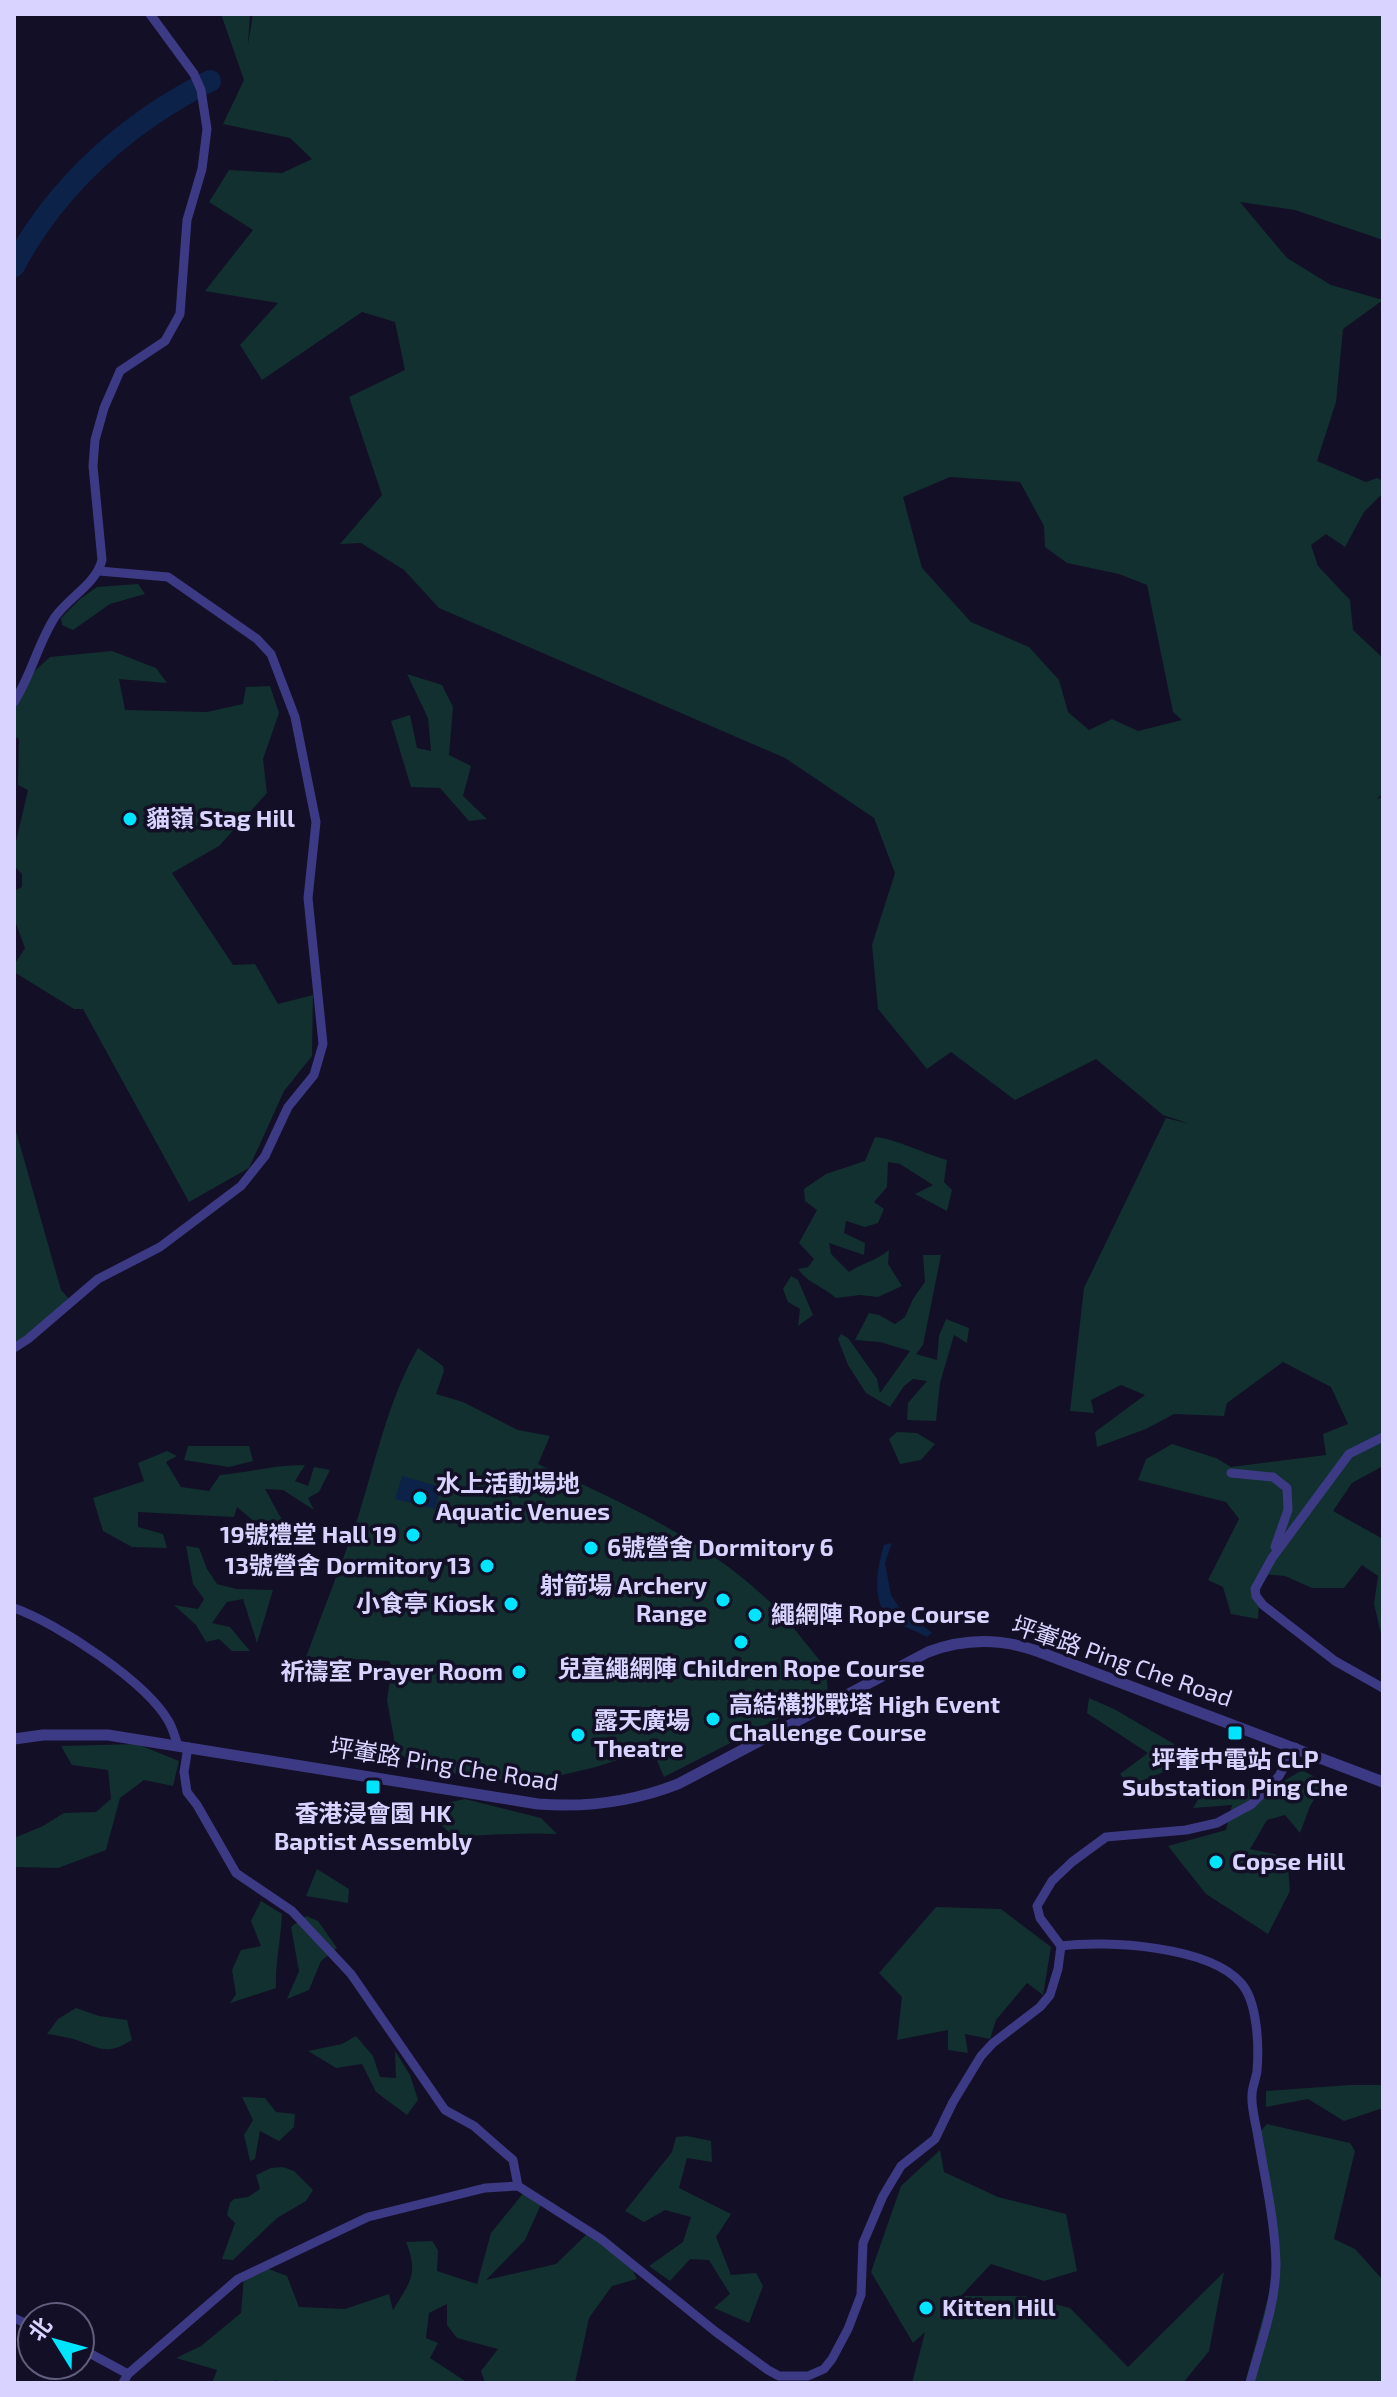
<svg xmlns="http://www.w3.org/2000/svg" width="1397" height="2397" font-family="'Exo 2','Noto Sans SC',sans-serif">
	<rect width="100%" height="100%" fill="#130f26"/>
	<!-- green -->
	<g fill="#12302f" fill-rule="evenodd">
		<path d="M221 14H250L248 45 253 14H1383V240L1295 210 1240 202 1287 258 1331 285 1383 300 1343 329 1336 402 1317 461 1366 482 1377 478 1383 481V493L1364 512 1345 547 1326 534 1311 545 1318 566 1350 600 1353 630 1383 658V793L1377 799 1383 797V1466L1352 1483 1333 1511 1383 1539V1642L1374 1604 1378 1576 1362 1565 1344 1588H1312L1285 1576 1261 1574 1258 1619 1231 1614 1223 1587 1208 1580 1239 1519 1226 1502 1138 1480 1146 1459 1172 1444 1216 1458 1231 1467 1326 1455 1323 1434 1348 1424 1331 1387 1283 1362 1227 1403 1224 1416 1174 1414 1146 1429 1097 1447 1095 1432 1145 1395 1121 1385 1091 1400 1094 1413 1070 1411 1084 1288 1166 1118 1190 1124 1163 1115 1096 1059 1015 1100 951 1052 927 1069 878 1009 872 945 895 873 874 818 785 758 439 608 404 570 361 543 340 544 382 495 349 397 405 370 395 322 362 312 262 380 240 345 278 303 205 291 253 230 209 202 229 170 282 173 312 159 290 138 223 124 244 80ZM950 477 1020 482 1044 526 1045 547 1067 563 1119 574 1147 585 1173 712 1182 720 1138 731 1112 719 1089 730 1068 712 1059 680 1029 647 971 622 922 568 903 497Z"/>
		<polygon points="138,584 145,594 110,604 73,630 62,625 61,618 80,599 97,587"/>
		<polygon points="112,651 156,668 167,683 119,679 125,710 207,712 243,704 246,687 270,686 279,713 263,759 267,793 219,846 172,873 233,965 255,964 278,1004 313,995 312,1056 284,1091 249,1168 189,1202 83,1009 74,1009 14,972 14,965 25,948 14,918 14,891 22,887 22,874 14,866 14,850 28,790 18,785 19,739 14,736 14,690 50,657"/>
		<polygon points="407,674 442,685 453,707 449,755 471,766 463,796 487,819 469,821 440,788 411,787 391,721 410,715 417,748 431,751 428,718"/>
		<polygon points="14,1124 61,1290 71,1301 14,1346"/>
		<path d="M875 1137C896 1139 925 1154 947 1160L944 1182 952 1190 947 1211 915 1194 933 1185 900 1164 888 1162 887 1187 874 1202 884 1209 878 1223 865 1227 846 1221 844 1233 865 1243 864 1255 829 1243 831 1254 849 1272C862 1263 876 1261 889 1250L888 1264 902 1286 878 1297 860 1295 836 1298C824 1287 806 1282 798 1269L808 1267 814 1259 799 1243 817 1210 805 1201 804 1189 826 1174 865 1161Z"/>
		<polygon points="923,1255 941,1255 923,1345 916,1354 937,1360 939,1336 946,1319 969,1328 967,1343 954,1335 940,1383 936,1421 907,1420 908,1403 927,1381 913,1379 904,1386 890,1407 866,1393 848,1365 838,1339 841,1334 848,1338 877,1379 880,1393 910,1351 880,1342 855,1340 869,1313 879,1315 895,1324 905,1317 913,1299 925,1282"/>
		<polygon points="791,1276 798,1280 813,1315 798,1326 800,1309 788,1302 783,1289"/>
		<path d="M418 1348 443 1366 444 1371 436 1394 463 1402 518 1430 550 1436 538 1464C621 1502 703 1538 770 1602 789 1620 805 1643 822 1663L826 1670 828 1693 664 1777 652 1749 596 1767 532 1782 476 1778 448 1772 424 1774 396 1750 387 1700 392 1667 389 1661 306 1657C323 1610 342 1564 358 1517 376 1460 388 1400 418 1348Z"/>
		<polygon points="897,1432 917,1433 935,1444 921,1460 900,1464 889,1439"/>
		<polygon points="188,1446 249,1446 253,1461 229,1467 184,1460"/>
		<path d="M167 1451 177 1456 166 1462 181 1487 209 1491 220 1475C249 1472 276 1465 305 1465L295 1481 308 1486 314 1467 330 1470 319 1492 308 1498 314 1510 283 1490 265 1489 282 1520 269 1534 237 1507 234 1517 138 1512V1527L163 1534 167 1548 132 1547 103 1531 93 1498 144 1481 138 1463Z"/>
		<polygon points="186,1546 199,1548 207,1569 217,1584 236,1589 273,1590 257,1643 243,1599 227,1602 212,1623 230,1627 250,1651 232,1651 219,1639 206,1642 196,1625 174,1605 198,1609 204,1599 193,1584"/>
		<polygon points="1089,1698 1114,1709 1174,1744 1169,1770 1130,1785 1120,1774 1148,1753 1087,1713"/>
		<polygon points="137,1744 179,1761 173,1786 144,1780 120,1798 106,1850 58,1868 16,1867 14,1838 43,1826 64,1813 96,1812 111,1799 108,1770 72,1765 61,1746"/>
		<polygon points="1302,1770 1325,1782 1310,1806 1300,1833 1285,1815 1267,1820 1250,1849 1287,1857 1290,1891 1268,1934 1206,1894 1168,1846 1226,1830 1232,1805 1193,1808 1208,1783 1266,1792"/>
		<path d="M465 1799 541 1818 557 1834C523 1832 488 1836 453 1836L423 1808Z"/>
		<polygon points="317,1869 349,1889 348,1903 306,1896"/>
		<path d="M261 1901 282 1914C281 1939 275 1963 276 1988L230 2003 236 1994 232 1970 241 1950 261 1946 251 1921Z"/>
		<polygon points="936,1907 1001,1909 1051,1947 1043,1995 1027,1983 996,2020 990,2039 965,2034 968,2053 948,2050 948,2030 897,2040 902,1997 879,1973"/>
		<polygon points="306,1916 318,1921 337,1948 321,1961 309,1990 287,1999 299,1971 291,1927"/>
		<path d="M76 2008 99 2016 127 2020 132 2040C105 2057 99 2047 73 2039 64 2037 56 2035 47 2034L58 2019Z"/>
		<polygon points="356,2036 373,2056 380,2077 396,2078 395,2051 410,2075 418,2100 407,2115 376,2092 362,2064 336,2068 308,2051 342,2044"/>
		<polygon points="1350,2085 1383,2085 1383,2108 1344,2121 1308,2099 1266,2107 1266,2091"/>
		<polygon points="242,2097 265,2098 276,2112 295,2114 294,2127 279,2141 260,2131 255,2159 250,2161 244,2135 253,2120"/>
		<polygon points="1267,2124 1350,2143 1355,2151 1334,2239 1355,2249 1383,2280 1383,2383 1245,2383 1275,2272 1258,2134"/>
		<polygon points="687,2136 711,2141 712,2162 687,2158 679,2188 731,2214 716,2237 731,2275 756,2273 763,2286 749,2323 714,2308 730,2294 709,2260 690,2259 670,2281 649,2266 683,2242 691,2217 665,2210 644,2222 625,2211 672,2152 676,2137"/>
		<polygon points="940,2150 944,2172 998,2197 1066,2214 1077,2271 1044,2281 991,2264 961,2296 1024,2296 1070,2308 1128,2367 1224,2272 1209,2351 1183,2383 912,2383 925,2332 913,2343 871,2272 901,2186"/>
		<polygon points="283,2167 294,2171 313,2190 306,2201 277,2218 233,2260 222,2259 235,2223 227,2215 230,2203 234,2199 248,2197 260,2189 256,2175 271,2168"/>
		<path d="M525 2191 542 2202 525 2240 486 2280 556 2264 589 2232 629 2262 637 2279 612 2286 589 2318 575 2383H485L481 2371 498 2349 457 2338 447 2325V2304L429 2313 426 2338 438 2343 430 2358 468 2383H283L276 2380 274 2383H212L217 2370 176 2358 201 2346 241 2313 244 2276 266 2268 287 2276 299 2307 345 2309 389 2294 393 2310C410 2282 419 2274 406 2242L432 2241 438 2250 437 2271 477 2284 491 2233Z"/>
	</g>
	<!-- water -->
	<g fill="#0c2248">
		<polygon points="402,1476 441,1487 435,1509 395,1499"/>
		<path d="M892 1543 885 1563 891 1595 898 1606 932 1633 927 1637C916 1631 904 1627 893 1621 870 1606 877 1567 884 1545Z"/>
	</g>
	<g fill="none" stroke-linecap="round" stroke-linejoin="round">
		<!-- river -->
		<path stroke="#0c2248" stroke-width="22" d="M14 266C57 185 128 122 210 81"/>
		<!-- minor -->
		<g stroke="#3d3a85" stroke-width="9">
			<path d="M14 702C31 676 38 643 55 617 69 597 96 584 102 560L93 466 95 440 104 408 120 371 165 341 180 314 187 220 202 169 207 129 201 90 194 74 150 14"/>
			<polyline points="14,1348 28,1339 98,1279 160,1247 241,1186 265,1156 288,1107 314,1075 323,1044 308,898 316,822 295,717 271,654 257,639 168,577 99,571"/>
			<polyline points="1383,1437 1349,1454 1272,1558 1255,1589 1256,1596 1263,1605 1335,1661 1383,1688"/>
			<polyline points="1231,1473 1273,1477 1287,1488 1288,1510 1275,1547"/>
			<path d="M14 1608C57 1623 147 1682 169 1722 173 1729 175 1738 178 1745"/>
			<polyline points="188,1747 184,1772 187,1792 197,1805 236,1873 292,1911 351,1974 445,2110 474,2126 513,2160 518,2186"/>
			<path d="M1061 1946C1107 1940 1209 1946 1241 1983 1258 2002 1259 2048 1257 2071 1256 2079 1252 2087 1252 2095 1251 2108 1256 2124 1258 2137 1265 2179 1275 2221 1276 2264 1276 2304 1260 2345 1250 2383"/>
			<polyline points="14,2318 32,2326"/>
			<polyline points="80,2348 128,2374"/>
			<polyline points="123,2383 128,2374 238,2279 368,2217 485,2188 518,2186 601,2239 716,2332 768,2370 779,2376 808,2376 824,2369 832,2359 848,2329 861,2295 863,2243 883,2196 901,2166 935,2139 953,2102 981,2056 993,2043 1040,2007 1050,1995 1058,1969 1061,1946 1040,1918 1037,1906 1052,1881 1072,1862 1106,1837 1186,1830 1217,1823 1252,1804 1279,1776 1295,1747"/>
		</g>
		<!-- tertiary -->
		<path stroke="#3d3a85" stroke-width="11" d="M14 1739 43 1735H108L538 1804C588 1808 632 1802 678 1784L928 1652C965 1638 1000 1638 1037 1651L1383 1782"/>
	</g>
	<!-- markers -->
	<g fill="#00e5ff" stroke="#130f26" stroke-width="3">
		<circle cx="130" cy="819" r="8"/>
		<circle cx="420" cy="1498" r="8"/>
		<circle cx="413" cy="1535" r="8"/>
		<circle cx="591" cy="1548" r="8"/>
		<circle cx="487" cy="1566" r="8"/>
		<circle cx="723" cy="1600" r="8"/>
		<circle cx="511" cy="1604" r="8"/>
		<circle cx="755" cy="1615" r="8"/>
		<circle cx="741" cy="1642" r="8"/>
		<circle cx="519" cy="1672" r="8"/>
		<circle cx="713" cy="1719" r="8"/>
		<rect x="1227" y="1725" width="16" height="16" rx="4"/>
		<circle cx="578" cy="1735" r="8"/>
		<rect x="365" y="1779" width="16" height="16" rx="4"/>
		<circle cx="1216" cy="1862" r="8"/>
		<circle cx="926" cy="2308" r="8"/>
	</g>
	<g text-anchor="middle" stroke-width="7" stroke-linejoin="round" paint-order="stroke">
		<!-- poi labels -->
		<g font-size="24" font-weight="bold" fill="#d9d4ff" stroke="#130f26" text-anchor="start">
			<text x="146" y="827">貓嶺 Stag Hill</text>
			<text x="436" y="1492">水上活動場地<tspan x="436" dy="28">Aquatic Venues</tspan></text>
			<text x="397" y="1543" text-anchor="end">19號禮堂 Hall 19</text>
			<text x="607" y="1556">6號營舍 Dormitory 6</text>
			<text x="471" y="1574" text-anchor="end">13號營舍 Dormitory 13</text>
			<text x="707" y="1594" text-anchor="end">射箭場 Archery<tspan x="707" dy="28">Range</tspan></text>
			<text x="495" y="1612" text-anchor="end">小食亭 Kiosk</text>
			<text x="771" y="1623">繩網陣 Rope Course</text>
			<text x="741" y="1677" text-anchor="middle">兒童繩網陣 Children Rope Course</text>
			<text x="503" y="1680" text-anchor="end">祈禱室 Prayer Room</text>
			<text x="729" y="1713">高結構挑戰塔 High Event<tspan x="729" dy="28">Challenge Course</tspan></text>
			<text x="594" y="1729">露天廣場<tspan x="594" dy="28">Theatre</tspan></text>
			<text x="1235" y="1768" text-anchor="middle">坪輋中電站 CLP<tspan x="1235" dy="28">Substation Ping Che</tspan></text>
			<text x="373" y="1822" text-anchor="middle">香港浸會園 HK<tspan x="373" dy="28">Baptist Assembly</tspan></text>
			<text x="1232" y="1870">Copse Hill</text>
			<text x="942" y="2316">Kitten Hill</text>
		</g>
		<!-- street labels -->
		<g font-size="24" fill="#d9d4ff" stroke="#130f26">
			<text transform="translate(1122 1662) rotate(19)" y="8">坪輋路 Ping Che Road</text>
			<text transform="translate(444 1765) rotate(9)" y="8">坪輋路 Ping Che Road</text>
		</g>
	</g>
	<!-- border -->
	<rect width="1397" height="2397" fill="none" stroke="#d9d4ff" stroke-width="32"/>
	<!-- north arrow -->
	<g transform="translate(56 2341) rotate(307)"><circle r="38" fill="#130f26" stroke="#625e7d" stroke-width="2"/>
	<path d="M0-6L14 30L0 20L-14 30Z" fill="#00e5ff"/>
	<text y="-12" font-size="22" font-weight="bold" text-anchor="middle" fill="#d9d4ff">北</text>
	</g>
</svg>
